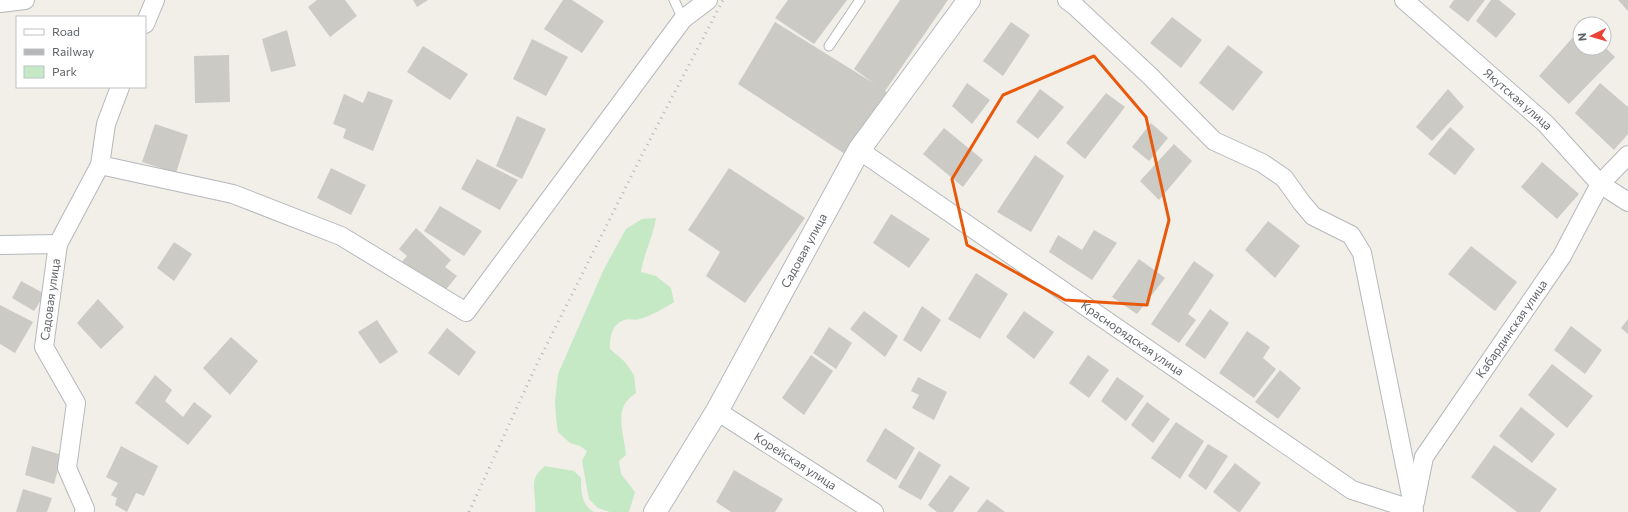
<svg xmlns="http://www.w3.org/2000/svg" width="1628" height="512" font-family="Commissioner,sans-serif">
	<rect width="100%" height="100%" fill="#f1efe8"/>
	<!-- green -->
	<g fill="#c5e8c5">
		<path d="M656 218C653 237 644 253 641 272L656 276 671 288 674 302C663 309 652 315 640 319 635 321 629 318 624 320 611 325 610 337 610 349L624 361 634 375 636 393C612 408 624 431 626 455L619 461 621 474 635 492 629 512H610L598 508 589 499 582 461 587 451 580 446 570 443 558 432 556 418 555 401 558 374 604 269 626 229 642 219Z"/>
		<path d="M545 466 574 471 581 478C581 491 581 505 594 512H535C537 501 531 485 536 476 538 472 542 469 545 466Z"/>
	</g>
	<!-- building -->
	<g fill="#cccac5">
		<polygon points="317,0 345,0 357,16 330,37 308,7"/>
		<polygon points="413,0 428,0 417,7"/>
		<polygon points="563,0 572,0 604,21 582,53 544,29"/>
		<polygon points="788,0 847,0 814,44 775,18"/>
		<polygon points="900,0 948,0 885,91 890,94 848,156 738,84 775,22 875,84 854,69"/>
		<polygon points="1454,0 1485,0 1468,22 1449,7"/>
		<polygon points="1491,0 1499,0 1516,14 1496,38 1476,21"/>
		<polygon points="1618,0 1628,0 1628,11"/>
		<polygon points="1172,17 1202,40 1181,68 1150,43"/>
		<polygon points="1011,22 1030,35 1003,76 983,61"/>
		<polygon points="1580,29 1580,48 1604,48 1604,46 1615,57 1569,104 1539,76"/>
		<polygon points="287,30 296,66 271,72 262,39"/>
		<polygon points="532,39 568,57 546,96 513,79"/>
		<polygon points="1228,45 1263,72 1233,111 1199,83"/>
		<polygon points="423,46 468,74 450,100 407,72"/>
		<polygon points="229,55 230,102 195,103 194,56"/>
		<polygon points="967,83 990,100 972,124 952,106"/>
		<polygon points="1600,83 1628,107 1628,134 1614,150 1575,113"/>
		<polygon points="1040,89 1064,107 1038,139 1016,122"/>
		<polygon points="1448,89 1464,107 1432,141 1416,127"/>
		<polygon points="368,91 393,100 373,151 343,138 346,129 333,124 344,94 363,103"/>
		<polygon points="1106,93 1125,107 1085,159 1066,143"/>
		<polygon points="517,116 546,129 522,179 496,166"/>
		<polygon points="1151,123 1168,138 1149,161 1132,147"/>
		<polygon points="155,124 188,135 176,173 142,162"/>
		<polygon points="1450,127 1475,149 1455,175 1428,154"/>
		<polygon points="944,128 983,160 963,187 923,154"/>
		<polygon points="1174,144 1192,161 1159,200 1140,181"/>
		<polygon points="1035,155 1064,176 1031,232 997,212"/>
		<polygon points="477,159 518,180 500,210 461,189"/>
		<polygon points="1542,162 1579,194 1557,219 1521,187"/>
		<polygon points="331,168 366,185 351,215 317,198"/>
		<polygon points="729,168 805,218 745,303 706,276 720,252 688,230"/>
		<polygon points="440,206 482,231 464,256 424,231"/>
		<polygon points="891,214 930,239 909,268 873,243"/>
		<polygon points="1268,221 1300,246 1275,278 1245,250"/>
		<polygon points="416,228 451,260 445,267 457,276 443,293 400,264 407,256 399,249"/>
		<polygon points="1094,230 1117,243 1092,280 1049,252 1058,235 1082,250"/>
		<polygon points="174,242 192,254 174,281 157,268"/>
		<polygon points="1471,246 1517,282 1495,311 1448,274"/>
		<polygon points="1139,259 1165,278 1137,314 1112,297"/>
		<polygon points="1194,261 1214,275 1188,314 1196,320 1179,343 1151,324"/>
		<polygon points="976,273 1008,294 980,339 948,319"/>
		<polygon points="21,281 45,294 34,311 12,298"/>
		<polygon points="98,299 124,327 101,349 77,323"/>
		<polygon points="0,305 33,322 15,353 0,344"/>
		<polygon points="922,306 941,320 921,352 903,340"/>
		<polygon points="1210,309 1229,323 1205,359 1185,345"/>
		<polygon points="864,311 898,336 885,357 850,329"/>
		<polygon points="1024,311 1054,332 1034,359 1006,337"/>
		<polygon points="1628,319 1628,334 1621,328"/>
		<polygon points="377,320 398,352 380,364 358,332"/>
		<polygon points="1571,326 1602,350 1585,374 1554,350"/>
		<polygon points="829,327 852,343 836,369 813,353"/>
		<polygon points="447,328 476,352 459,376 428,353"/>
		<polygon points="1247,331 1270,347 1263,358 1276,369 1254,398 1219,373"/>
		<polygon points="231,337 258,361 230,395 203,368"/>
		<polygon points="811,355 833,371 804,415 782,398"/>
		<polygon points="1088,355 1109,370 1089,398 1069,383"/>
		<polygon points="1552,364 1593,396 1567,428 1528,395"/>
		<polygon points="1280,370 1301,388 1278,419 1255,402"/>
		<polygon points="155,375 172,390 165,401 183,417 194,402 212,416 188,445 135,403"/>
		<polygon points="918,377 947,392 934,420 912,408 919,395 911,391"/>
		<polygon points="1117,377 1144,396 1126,421 1101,401"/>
		<polygon points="1147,402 1170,419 1153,443 1131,425"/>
		<polygon points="1521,407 1555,434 1532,463 1499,436"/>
		<polygon points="1176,422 1204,441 1180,479 1151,458"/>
		<polygon points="885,428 915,448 896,480 866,461"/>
		<polygon points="1208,444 1228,456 1206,490 1188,476"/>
		<polygon points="1494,445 1557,489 1540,512 1517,512 1471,477"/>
		<polygon points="32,446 62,455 54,484 25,475"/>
		<polygon points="121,446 158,466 144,496 136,493 127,512 115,505 117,498 111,495 118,483 106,477"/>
		<polygon points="919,451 941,465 921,500 898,487"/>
		<polygon points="1235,463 1261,483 1240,512 1238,512 1213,492"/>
		<polygon points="734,470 783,499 775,512 731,512 716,502"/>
		<polygon points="950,475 970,488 953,512 937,512 928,505"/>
		<polygon points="23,489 52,498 47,512 16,512"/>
		<polygon points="987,499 1005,512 977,512"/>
	</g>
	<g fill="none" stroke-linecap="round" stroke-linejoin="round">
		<!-- lane casing -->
		<g stroke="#b5b8bc" stroke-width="11">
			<g id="lane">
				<polyline points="674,0 683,19"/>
				<polyline points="829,46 860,0"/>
			</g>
		</g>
		<!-- street casing -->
		<g stroke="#b5b8bc" stroke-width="20">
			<g id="street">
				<path id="s1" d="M1404 0 1546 124 1600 184 1628 202"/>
				<polyline points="0,3 25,0"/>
				<polyline points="145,24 155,0"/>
				<path id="s2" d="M859 150 1352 490 1414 510 1362 253 1351 235 1313 216 1302 203 1284 178 1262 163 1214 141 1150 76 1075 6 1067 0"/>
				<polyline points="100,165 233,194 341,236 466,312 683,19 708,0"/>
				<polyline points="0,245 58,244"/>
				<path id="s3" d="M717 411 874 512"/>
				<path id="s4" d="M1415 502 1424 457 1562 256 1600 184 1628 155"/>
				<path id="s5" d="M84 512 85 509 67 468 76 403 44 347 58 244 100 165 106 124 120 87"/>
			</g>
		</g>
		<!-- secondary casing -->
		<g stroke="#b6babf" stroke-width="24">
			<g id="secondary">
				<path id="s6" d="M655 512 717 411 859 150 969 0"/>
			</g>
		</g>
		<!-- lane -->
		<use href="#lane" stroke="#fff" stroke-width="9"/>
		<!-- street -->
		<use href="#street" stroke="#fff" stroke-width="18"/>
		<!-- secondary -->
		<use href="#secondary" stroke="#fff" stroke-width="22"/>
		<!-- rail -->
		<polyline stroke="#b6b7b8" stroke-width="3" stroke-dasharray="1 5" stroke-linecap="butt" points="469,512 535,368 643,153 723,0"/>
	</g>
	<!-- marked area -->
	<path fill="none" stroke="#e8590c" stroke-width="3" stroke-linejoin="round" d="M1094 56 1146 117 1169 220 1147 305 1065 300 967 245 952 179 1003 95Z"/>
	<g text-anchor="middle" stroke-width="3.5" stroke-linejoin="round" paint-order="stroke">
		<!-- street labels -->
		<g font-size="12" fill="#5f6368" stroke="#fff">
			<text dy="4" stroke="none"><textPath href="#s1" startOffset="151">Якутская улица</textPath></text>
			<text dy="4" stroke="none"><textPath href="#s6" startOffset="301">Садовая улица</textPath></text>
			<text dy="4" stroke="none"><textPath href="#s5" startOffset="226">Садовая улица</textPath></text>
			<text dy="4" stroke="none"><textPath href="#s4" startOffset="201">Кабардинская улица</textPath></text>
			<text dy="4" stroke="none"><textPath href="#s2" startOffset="332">Краснорядская улица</textPath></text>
			<text dy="4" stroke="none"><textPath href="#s3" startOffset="93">Корейская улица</textPath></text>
		</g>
	</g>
	<!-- legend -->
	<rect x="16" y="16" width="130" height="72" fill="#ffffff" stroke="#bfc1c3"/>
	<rect x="24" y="29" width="20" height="6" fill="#ffffff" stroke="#bfc1c3"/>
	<text x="52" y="36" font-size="12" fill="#5f6368">Road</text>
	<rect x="24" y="49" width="20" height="6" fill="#b6b7b8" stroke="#bfc1c3"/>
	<text x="52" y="56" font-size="12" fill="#5f6368">Railway</text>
	<rect x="24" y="66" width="20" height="12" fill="#c5e8c5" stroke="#bfc1c3"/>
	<text x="52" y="76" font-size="12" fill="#5f6368">Park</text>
	<!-- north arrow -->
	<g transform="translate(1592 36) rotate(265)"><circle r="19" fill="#ffffff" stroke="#bfc1c3"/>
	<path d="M0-3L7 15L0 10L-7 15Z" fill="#ea4335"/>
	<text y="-6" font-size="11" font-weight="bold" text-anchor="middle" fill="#5f6368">N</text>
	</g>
</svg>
